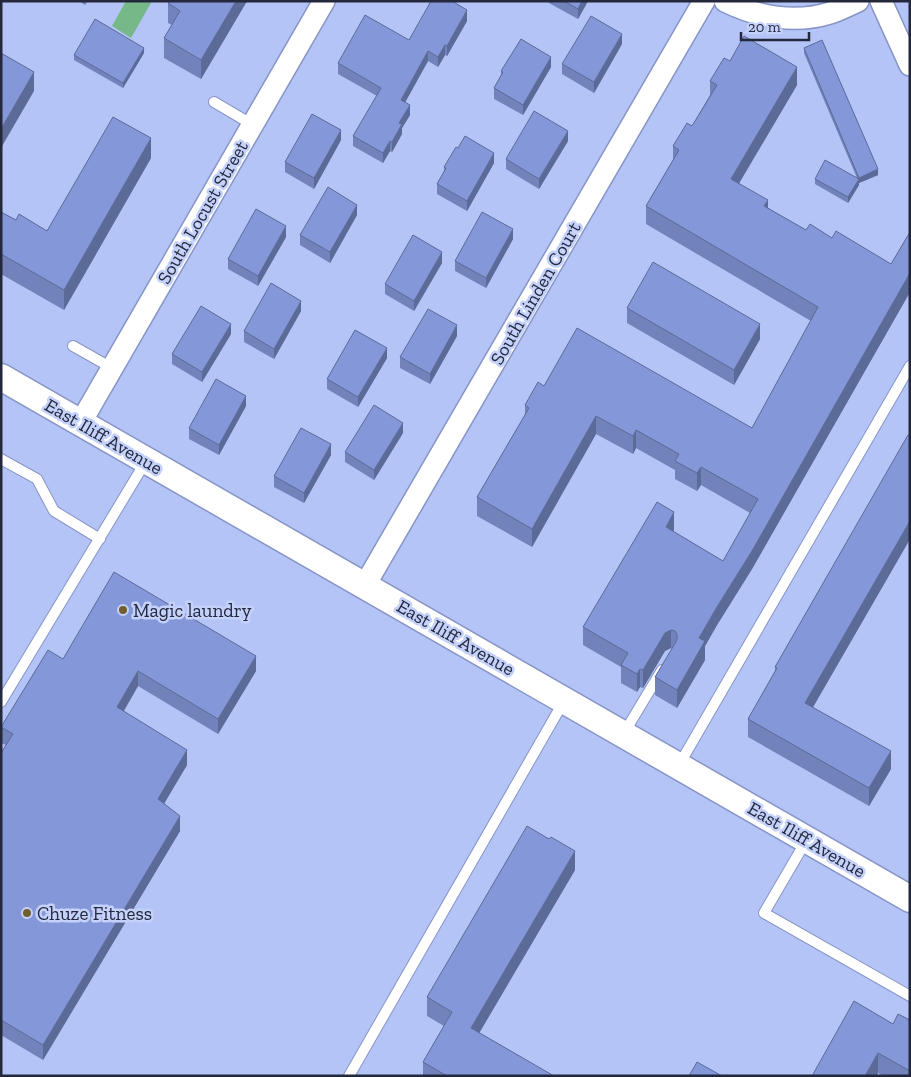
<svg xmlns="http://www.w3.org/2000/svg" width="911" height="1077" font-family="'Zilla Slab',serif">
	<rect width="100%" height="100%" fill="#b4c4f6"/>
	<!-- water -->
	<polygon fill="#76b887" points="126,1 152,1 131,38 112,26"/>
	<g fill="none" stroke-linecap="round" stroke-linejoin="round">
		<!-- service casing -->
		<g stroke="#8795c6" stroke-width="12">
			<g id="service">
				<polyline points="214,102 253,125"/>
				<polyline points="73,346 112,368"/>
				<polyline points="1,459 37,479 54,511 100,539"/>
				<polyline points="1,702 146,461"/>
				<polyline points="624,733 662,670"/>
				<polyline points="679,765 910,366"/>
				<polyline points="806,841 764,913 910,996"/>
				<polyline points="349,1076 564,701"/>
			</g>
		</g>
		<!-- minor casing -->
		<g stroke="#8795c6" stroke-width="24">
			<g id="minor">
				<path d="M725 1C757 17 795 24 830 13 840 10 849 5 858 1"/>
				<polyline points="881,1 910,65"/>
				<polyline points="81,422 324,1"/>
				<polyline points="365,585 704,1"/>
			</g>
		</g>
		<!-- tertiary casing -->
		<g stroke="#8795c6" stroke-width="29">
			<polyline id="tertiary" points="1,377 910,899"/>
		</g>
		<!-- service -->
		<use href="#service" stroke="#fff" stroke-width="10"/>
		<!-- minor -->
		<use href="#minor" stroke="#fff" stroke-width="21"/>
		<!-- tertiary -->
		<use href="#tertiary" stroke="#fff" stroke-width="26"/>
	</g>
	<!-- wall -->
	<g fill="#7282bb">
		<polygon points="79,1 88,1 85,5"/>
		<polygon points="247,1 201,79 164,58 164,38 172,25 168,23 168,3"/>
		<polygon points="549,1 588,1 578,19 549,3"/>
		<polygon points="467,21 447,56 445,55 438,67 428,61 405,102 410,115 402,128 402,134 392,152 390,151 383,163 353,146 353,136 377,96 338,74 338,63"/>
		<polygon points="622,44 594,93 562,74 562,64"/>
		<polygon points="804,48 878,175 859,183 859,185 848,203 815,184 815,179 857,178 804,53"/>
		<polygon points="144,53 123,88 74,60 74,55"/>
		<polygon points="730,61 797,85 739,183 768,208 806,230 832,238 891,264 910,232 910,292 752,569 717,625 705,646 705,660 677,708 655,695 655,677 672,649 671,648 665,651 643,688 640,687 637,692 621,683 621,667 583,645 583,627 674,530 674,532 723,561 750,513 701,485 697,491 675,479 675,470 636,448 633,454 596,434 532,547 477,516 477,497 525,415 525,405 544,386 752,428 811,321 646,224 646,206 673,160 673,146 692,126 710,95 710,81"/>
		<polygon points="551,67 523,115 494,99 494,88 501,75 501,71"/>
		<polygon points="341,140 314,189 285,172 285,162"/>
		<polygon points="568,141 539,189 506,169 506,159"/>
		<polygon points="458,148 494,163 467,211 437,194 437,184 444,172 444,167"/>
		<polygon points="151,158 64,310 1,274 1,212 16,220 47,231"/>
		<polygon points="357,215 330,263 300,245 300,235"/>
		<polygon points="286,237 258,286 228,269 228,259"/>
		<polygon points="513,239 486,288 455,271 455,261"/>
		<polygon points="442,263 414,311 385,294 385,284"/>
		<polygon points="627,308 760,339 734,385 627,323"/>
		<polygon points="301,311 274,359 244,342 244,331"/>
		<polygon points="231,334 202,382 172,364 172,354"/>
		<polygon points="457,336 430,384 400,368 400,357"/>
		<polygon points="387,358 358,407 327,389 327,379"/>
		<polygon points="246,406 219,455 189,439 189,428"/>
		<polygon points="403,433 374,480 345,462 345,452"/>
		<polygon points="910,436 910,539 813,707 891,769 869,806 748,737 748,719 775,671 775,667"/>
		<polygon points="331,455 304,503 274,487 274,476"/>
		<polygon points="63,659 256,671 218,734 138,686 124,711 187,765 164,803 180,831 43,1060 1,1035 1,753 6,745 1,743 1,727"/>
		<polygon points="575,870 479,1033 554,1076 423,1076 423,1062 444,1026 427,1016 427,997"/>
		<polygon points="910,1020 910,1076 883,1076 878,1073 812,1076 893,1024"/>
	</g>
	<!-- shaded-wall -->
	<g fill="#5c6a98">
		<polygon points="236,1 247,1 201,79 201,60"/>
		<polygon points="582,1 588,1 578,19 578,9"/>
		<polygon points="467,10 467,21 447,56 447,46"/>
		<polygon points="622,34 622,44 594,93 594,82"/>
		<polygon points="445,45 445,55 438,67 438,57"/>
		<polygon points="144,48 144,53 123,88 123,83"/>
		<polygon points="428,51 428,61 401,110 401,100"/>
		<polygon points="551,57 551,67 523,115 523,105"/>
		<polygon points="797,67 797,85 731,197 731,179"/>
		<polygon points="34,72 34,91 1,148 1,129"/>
		<polygon points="410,105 410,115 402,128 402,134 392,152 392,142 399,123"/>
		<polygon points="341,130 341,140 314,189 314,178"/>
		<polygon points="568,131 568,141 539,189 539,179"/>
		<polygon points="151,138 151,158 64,310 64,290"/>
		<polygon points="390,141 390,151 383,163 383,153"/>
		<polygon points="494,153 494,163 467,211 467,201"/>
		<polygon points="878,169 878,175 859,183 859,185 848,203 848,197 859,179 859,178"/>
		<polygon points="768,200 768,218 764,206"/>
		<polygon points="357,205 357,215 330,263 330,252"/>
		<polygon points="286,226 286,237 258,286 258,276"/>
		<polygon points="513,229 513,239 486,288 486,278"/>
		<polygon points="442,252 442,263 414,311 414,301"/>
		<polygon points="910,273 910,292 752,569 717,625 705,646 705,660 677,708 677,690 699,638"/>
		<polygon points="301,301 301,311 274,359 274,349"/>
		<polygon points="231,324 231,334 202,382 202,372"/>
		<polygon points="760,324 760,339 734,385 734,370"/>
		<polygon points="457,325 457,336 430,384 430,374"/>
		<polygon points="387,348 387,358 358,407 358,397"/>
		<polygon points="246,396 246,406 219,455 219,445"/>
		<polygon points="596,416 596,434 532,547 532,529"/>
		<polygon points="403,423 403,433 374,480 374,470"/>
		<polygon points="636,430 636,448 633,454 633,436"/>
		<polygon points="331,444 331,455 304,503 304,493"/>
		<polygon points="701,467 701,485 697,491 697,473"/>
		<polygon points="674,512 674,530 666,545 666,527"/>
		<polygon points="910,521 910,539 805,721 805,703"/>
		<polygon points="671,630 671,648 665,651 643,688 643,670 665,633"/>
		<polygon points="256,656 256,671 218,734 218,719"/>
		<polygon points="640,669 640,687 637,692 637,674"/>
		<polygon points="138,671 138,686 117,722 117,707"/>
		<polygon points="187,750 187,765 158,814 158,799"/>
		<polygon points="891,751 891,769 869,806 869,788"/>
		<polygon points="180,816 180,831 43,1060 43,1045"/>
		<polygon points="575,851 575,870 471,1047 471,1028"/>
		<polygon points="878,1053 878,1073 877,1076 865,1076"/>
	</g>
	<!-- building -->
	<g fill="#8497d9" stroke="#5c6a98">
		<polygon points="169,1 236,1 201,60 164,38 180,11 168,3"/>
		<polygon points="431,1 452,1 467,10 447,46 445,45 438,57 428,51 401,100 410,105 399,123 402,124 392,142 390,141 383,153 353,136 381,88 338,63 365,15 409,40"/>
		<polygon points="564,1 582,1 578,9"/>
		<polygon points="591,16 622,34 594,82 562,64"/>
		<polygon points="95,19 144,48 123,83 74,55"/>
		<polygon points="744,36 797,67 731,179 768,200 764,206 806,230 810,224 832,238 836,231 891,264 910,232 910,273 752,551 717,607 699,638 705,641 677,690 655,677 677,640 677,634 675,631 671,630 665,633 643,670 640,669 637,674 621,665 628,653 583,627 657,502 674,512 666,527 723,561 758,499 701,467 697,473 675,461 679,454 636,430 633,436 596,416 532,529 477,497 529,408 525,405 538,382 544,386 577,328 752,428 818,307 646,206 679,150 673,146 687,123 692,126 717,85 710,81 724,58 730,61"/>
		<polygon points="521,39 551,57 523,105 494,88 503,72 501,71"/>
		<polygon points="822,40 878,169 859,178 804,48"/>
		<polygon points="1,53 34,72 1,129"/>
		<polygon points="534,111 568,131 539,179 506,159"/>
		<polygon points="312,114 341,130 314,178 285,162"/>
		<polygon points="113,117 151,138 64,290 1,254 1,212 16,220 19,214 47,231"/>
		<polygon points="465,136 494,153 467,201 437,184 446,168 444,167 456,147 458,148"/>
		<polygon points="825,160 859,179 848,197 815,179"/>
		<polygon points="328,187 357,205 330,252 300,235"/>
		<polygon points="256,209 286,226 258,276 228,259"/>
		<polygon points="482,212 513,229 486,278 455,261"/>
		<polygon points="413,235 442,252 414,301 385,284"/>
		<polygon points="653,262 760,324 734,370 627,308"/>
		<polygon points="271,283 301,301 274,349 244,331"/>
		<polygon points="201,306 231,324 202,372 172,354"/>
		<polygon points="428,309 457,325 430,374 400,357"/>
		<polygon points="355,330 387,348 358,397 327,379"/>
		<polygon points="216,379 246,396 219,445 189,428"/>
		<polygon points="374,405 403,423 374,470 345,452"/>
		<polygon points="301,428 331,444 304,493 274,476"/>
		<polygon points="908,435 910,436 910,521 805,703 891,751 869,788 748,719 777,668 775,667"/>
		<polygon points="114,572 256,656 218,719 138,671 117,707 187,750 158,799 180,816 43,1045 1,1020 1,753 13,734 1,727 48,650 63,659"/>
		<polygon points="527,826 549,839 551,837 575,851 471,1028 554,1076 447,1076 423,1062 452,1012 427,997"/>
		<polygon points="854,1001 893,1024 898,1014 910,1020 910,1071 878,1053 865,1076 812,1076"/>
		<polygon points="697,1062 722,1076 689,1076"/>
	</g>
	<!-- markers -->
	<g fill="#705f2d" stroke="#c4d1fa" stroke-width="2">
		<circle cx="123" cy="610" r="5"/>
		<circle cx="27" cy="913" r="5"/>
	</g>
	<g text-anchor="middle" stroke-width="5" stroke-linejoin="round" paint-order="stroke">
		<!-- street labels -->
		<g font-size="19" fill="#23283c" stroke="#c4d1fa">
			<text transform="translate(202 212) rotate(-60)" y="7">South Locust Street</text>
			<text transform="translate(535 293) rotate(-60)" y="7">South Linden Court</text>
			<text transform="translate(104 436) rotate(30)" y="7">East Iliff Avenue</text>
			<text transform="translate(456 637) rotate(30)" y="7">East Iliff Avenue</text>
			<text transform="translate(807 839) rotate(30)" y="7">East Iliff Avenue</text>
		</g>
		<!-- poi labels -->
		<g font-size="19" fill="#23283c" stroke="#c4d1fa" text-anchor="start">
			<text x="133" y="617">Magic laundry</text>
			<text x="37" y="920">Chuze Fitness</text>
		</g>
	</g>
	<!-- border -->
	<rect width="911" height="1077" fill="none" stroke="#23283c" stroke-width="5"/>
	<!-- scale -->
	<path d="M741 32v8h68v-8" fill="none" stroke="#23283c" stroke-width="2.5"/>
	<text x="748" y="32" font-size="15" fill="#23283c" stroke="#c4d1fa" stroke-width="4" paint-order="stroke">20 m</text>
</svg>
